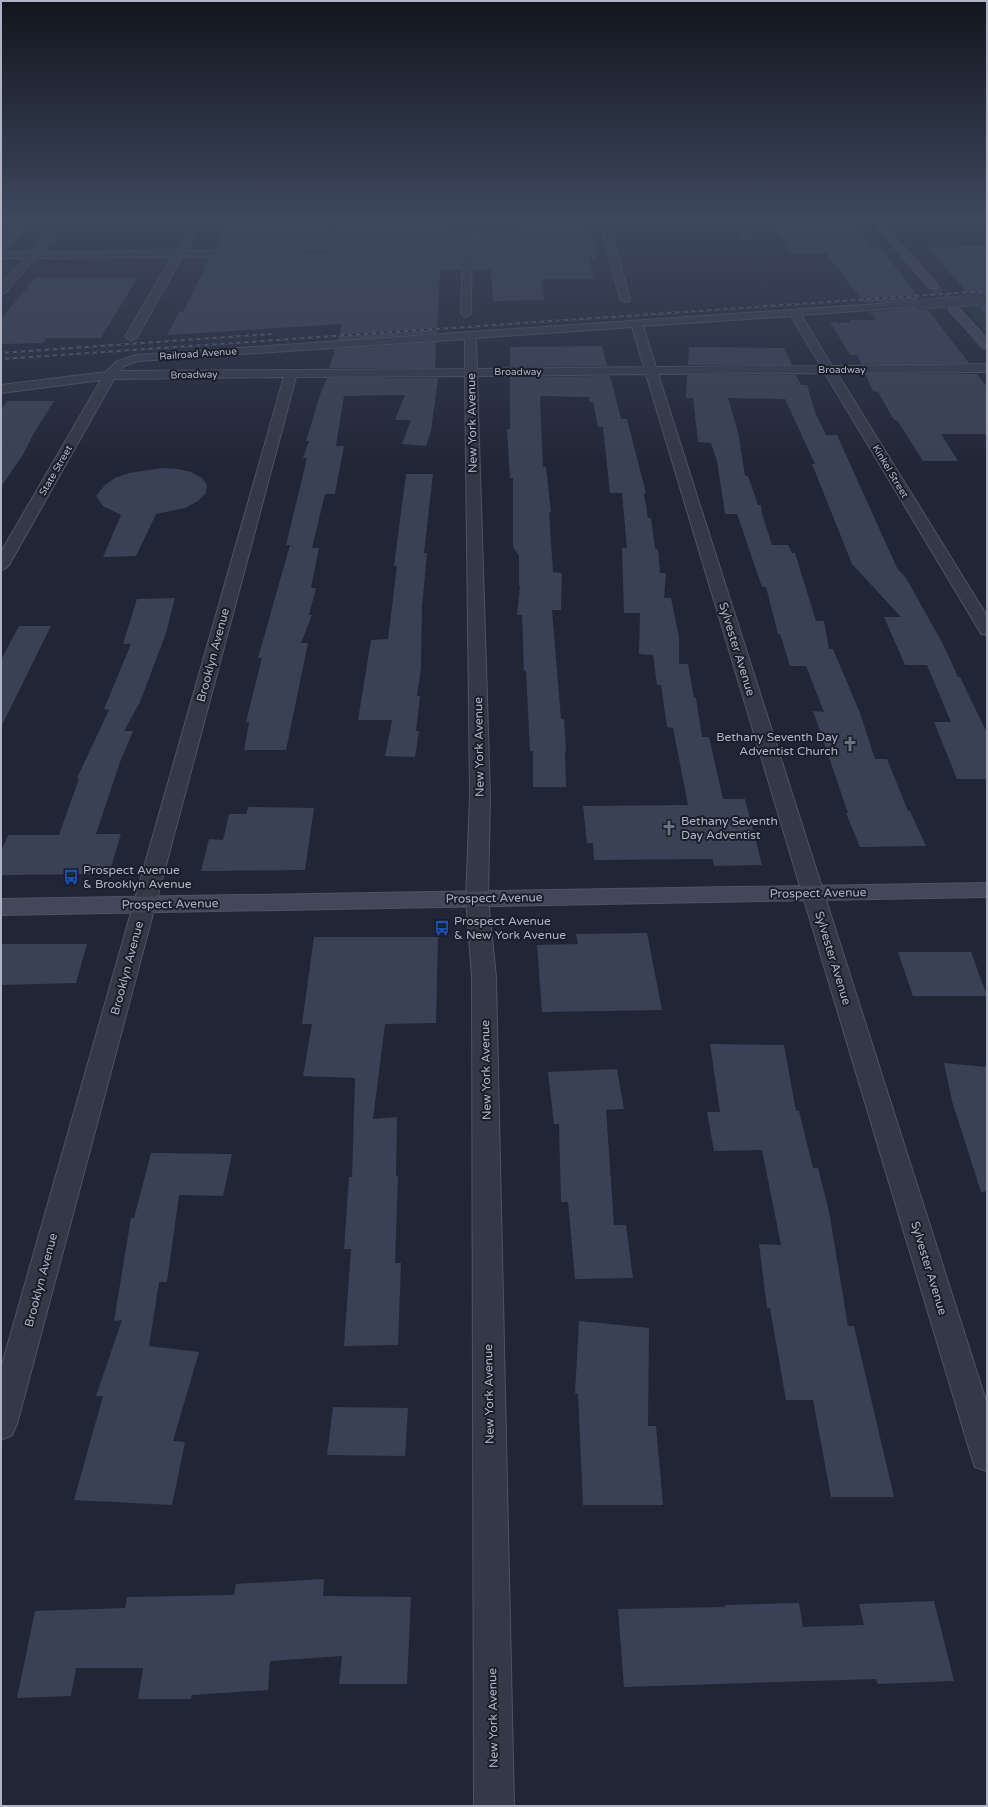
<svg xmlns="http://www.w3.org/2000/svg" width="988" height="1807" font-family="'Varela Round',sans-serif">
	<rect width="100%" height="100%" fill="#212636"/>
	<!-- green -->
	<polygon fill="#243439" points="987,295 987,334 957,297"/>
	<!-- building -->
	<g fill="#3a4154">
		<polygon points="1,217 39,217 8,250 1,250"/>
		<polygon points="231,217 328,217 320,249 215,249"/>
		<polygon points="339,217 451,217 450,228 462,228 461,270 440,270 437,333 338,340 342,324 167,335 179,312 183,312 210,258 328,256"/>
		<polygon points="515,217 586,217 597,259 589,259 594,279 541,279 545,300 493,301 491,270 473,270 473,228 517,228"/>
		<polygon points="766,217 846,217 873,247 880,247 919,298 916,300 864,303 826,253 792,254"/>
		<polygon points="987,246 987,316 979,307 986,303 985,296 980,294 968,294 928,247"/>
		<polygon points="35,278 137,278 101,338 46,338 43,343 1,344 1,319"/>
		<polygon points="916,308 921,310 928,310 969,363 861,364 857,355 850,355 830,322 852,323 850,320 876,320 870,312"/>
		<polygon points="436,342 435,368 329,368 335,349"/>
		<polygon points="602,346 607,366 510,367 510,347"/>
		<polygon points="689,347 784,348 792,365 688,365"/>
		<polygon points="865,374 977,374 987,387 987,434 941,434 958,461 923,461 897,420 894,420 878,392 873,391"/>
		<polygon points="687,375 796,375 801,385 807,385 815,412 826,435 837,435 897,568 906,578 943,644 958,677 960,677 987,733 987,779 957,779 934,722 951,722 927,665 905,665 884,617 901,617 852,564 812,464 815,464 785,399 728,398 738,432 745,476 748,476 758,505 761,505 762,514 772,545 788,545 792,553 795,553 816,621 824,621 829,649 833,649 860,713 875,759 887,759 908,811 910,811 926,846 860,847 846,813 848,813 813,711 824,712 806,666 790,666 780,634 778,634 766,587 762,587 737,514 725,514 717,461 711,443 698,442 693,398 686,398"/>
		<polygon points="610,376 621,419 627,419 646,493 644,493 648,518 651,518 655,549 658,549 660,573 666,573 664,598 671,598 679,637 679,664 688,664 694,698 696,698 702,737 709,737 723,799 745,799 762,865 714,866 713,859 594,860 593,843 587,843 583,806 688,805 673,728 667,727 661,685 657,685 653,655 639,654 640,613 624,613 622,548 627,548 622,493 610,493 603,427 598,427 593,402 590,402 589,397 541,396 540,400 543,467 546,467 551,512 549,512 553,572 562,573 561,610 552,610 561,719 564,719 566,751 565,751 566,787 533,787 533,751 530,751 526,671 524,671 522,615 517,615 520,586 519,586 519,556 513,547 513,478 510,478 507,429 510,429 510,377"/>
		<polygon points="327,378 438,378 431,431 426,446 402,444 411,420 395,420 405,395 344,396 336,446 344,446 335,494 325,494 312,548 319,548 311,588 316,588 309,615 312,615 301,643 308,643 286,750 244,750 249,722 246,722 262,658 258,658 290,545 286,545 307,458 303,458 309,441 306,441 321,392"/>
		<polygon points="7,401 54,401 34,433 24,453 1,487 1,409"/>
		<polygon points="162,468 178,469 191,472 202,478 207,485 206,493 198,501 185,508 156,514 136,556 103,557 121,515 103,506 96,496 105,485 115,478 129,473"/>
		<polygon points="406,474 433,474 424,553 427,553 422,606 421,668 417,696 420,696 416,731 419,731 415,757 385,756 392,720 358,720 371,640 388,639 397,566 394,566"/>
		<polygon points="175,598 166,633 140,702 124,731 133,731 120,762 96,834 121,834 109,874 1,875 1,852 8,835 59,835 79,779 77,778 109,710 104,709 131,644 123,644 137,599"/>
		<polygon points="19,626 51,626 1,727 1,660"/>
		<polygon points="248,807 314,808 305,870 201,871 209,839 223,840 229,814 246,814"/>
		<polygon points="647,933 662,1010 542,1012 537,945 578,944 576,934"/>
		<polygon points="314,937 438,937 436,1023 385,1024 373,1119 397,1117 396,1176 398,1176 395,1263 401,1263 398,1345 344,1346 351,1249 344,1249 349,1177 352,1177 355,1078 303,1076 312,1024 302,1024"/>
		<polygon points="1,944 87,944 76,983 1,985"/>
		<polygon points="898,952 971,952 987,996 913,996"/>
		<polygon points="710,1044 784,1045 796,1111 799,1111 813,1168 818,1168 829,1211 848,1326 854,1326 894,1497 831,1497 813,1400 786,1400 770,1308 767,1308 759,1244 781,1245 762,1150 714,1151 707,1112 720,1112"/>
		<polygon points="944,1063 987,1067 987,1191 981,1192 952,1101"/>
		<polygon points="617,1069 624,1109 606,1110 614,1225 626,1225 633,1278 575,1279 568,1202 561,1202 559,1124 554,1124 548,1072"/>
		<polygon points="151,1153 232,1154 223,1196 179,1195 167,1282 159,1282 149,1346 199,1352 173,1441 185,1442 172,1505 74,1500 103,1396 96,1396 122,1320 114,1321 131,1218 134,1218"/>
		<polygon points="579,1321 649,1328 648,1426 656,1426 663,1505 583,1505 578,1394 575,1393"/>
		<polygon points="333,1407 408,1408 405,1456 327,1455"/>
		<polygon points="324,1579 323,1596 411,1597 407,1684 339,1684 342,1656 270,1661 268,1690 192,1695 191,1699 138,1699 143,1668 76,1668 71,1696 17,1698 35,1611 125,1608 127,1597 234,1595 236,1584"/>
		<polygon points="934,1601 954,1681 878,1684 876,1679 624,1687 618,1609 725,1607 725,1605 799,1603 803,1627 864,1625 859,1604"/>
	</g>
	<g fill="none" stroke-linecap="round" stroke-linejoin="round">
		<!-- secondary-tunnel -->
		<polyline stroke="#363b4b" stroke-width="10" stroke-dasharray="10 5" stroke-linecap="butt" points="933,286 953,308"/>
		<!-- street casing -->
		<g stroke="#4f5362" stroke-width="2">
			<g id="street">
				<polygon points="60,217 69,217 40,252 176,251 196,217 204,217 185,251 321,250 330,217 338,217 328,255 182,257 137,337 131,340 125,337 172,257 35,258 5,293 1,294 1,285 25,258 1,258 1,252 30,252"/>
				<polygon points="464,217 472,217 471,314 466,317 461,314"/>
				<polygon points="599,217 607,217 630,299 629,301 625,302 620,299"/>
				<polygon points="732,217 740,217 752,237 750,239 744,239"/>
				<path d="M921 301 925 302 926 304 925 306 801 315 832 366 987 364V372L837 373 987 616V635L981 634 979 630 825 373 658 374 987 1404V1471L975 1467 971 1455 646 374 477 376 490 796 488 899 496 977 514 1806H474L472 977 466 899 470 796 465 376 296 377 17 1424 12 1435 1 1440V1368L284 377 114 379 9 565 6 568 1 570V552L101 380 1 393V385L106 372 116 362 136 355ZM791 316 821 366 656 367 643 326ZM632 327 644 367 477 369 476 338ZM465 339V369L120 371 124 366 138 361Z"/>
			</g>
		</g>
		<!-- secondary casing -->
		<g stroke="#4f5362" stroke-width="2">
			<g id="secondary">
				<polygon points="868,217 877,217 937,284 938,286 937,288 929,288"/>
				<polygon points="953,305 957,306 987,339 987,349 983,348 949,310 948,308"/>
				<polygon points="987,883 987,897 1,915 1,899"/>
			</g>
		</g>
		<!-- street -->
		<use href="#street" fill="#343947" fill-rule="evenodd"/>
		<!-- secondary -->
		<use href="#secondary" fill="#42475a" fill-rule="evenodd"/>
		<!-- rail casing -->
		<g stroke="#565c6e" stroke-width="2">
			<g id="rail">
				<polyline points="1,353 271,334"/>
				<polyline points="1,359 987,291"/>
			</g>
		</g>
		<!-- rail -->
		<use href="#rail" stroke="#1a1e2b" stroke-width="1.5" stroke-dasharray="4" stroke-linecap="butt"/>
		<!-- street-bridge casing -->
		<g stroke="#4f5362" stroke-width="11" stroke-linecap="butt">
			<polyline id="street-bridge" points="921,304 980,300"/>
		</g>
		<!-- street-bridge -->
		<use href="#street-bridge" stroke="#343947" stroke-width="10"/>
	</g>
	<!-- sky -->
	<linearGradient id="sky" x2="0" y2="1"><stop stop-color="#12151e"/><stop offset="0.46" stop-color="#3d475d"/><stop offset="1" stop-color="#3d475d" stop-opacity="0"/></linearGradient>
	<rect width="988" height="470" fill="url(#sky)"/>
	<!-- icons -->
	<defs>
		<g id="church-bare" transform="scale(1.2)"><path d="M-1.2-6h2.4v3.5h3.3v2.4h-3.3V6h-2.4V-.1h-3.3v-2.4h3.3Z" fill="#6b7280" stroke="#1a1e2b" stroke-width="2.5" paint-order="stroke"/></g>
		<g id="bus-bare" transform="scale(1.2)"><path d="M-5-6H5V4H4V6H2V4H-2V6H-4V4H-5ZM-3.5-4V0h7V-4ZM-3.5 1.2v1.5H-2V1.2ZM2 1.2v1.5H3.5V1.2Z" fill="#1a4fb4" stroke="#1a1e2b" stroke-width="2.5" paint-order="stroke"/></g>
	</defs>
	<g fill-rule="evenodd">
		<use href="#church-bare" x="850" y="744"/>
		<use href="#church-bare" x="669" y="828"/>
		<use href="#bus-bare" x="71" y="877"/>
		<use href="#bus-bare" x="442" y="928"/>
	</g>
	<g text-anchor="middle" stroke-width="4" stroke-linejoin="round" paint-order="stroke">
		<!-- far-street labels -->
		<g font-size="10" fill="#afb3c4" stroke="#1a1e2b">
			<text transform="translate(198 353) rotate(-4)" y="4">Railroad Avenue</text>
			<text x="842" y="373">Broadway</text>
			<text x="518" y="375">Broadway</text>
			<text transform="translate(194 374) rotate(-1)" y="4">Broadway</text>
			<text transform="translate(55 470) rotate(-60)" y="4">State Street</text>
			<text transform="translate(891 471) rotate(59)" y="4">Kinkel Street</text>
		</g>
		<!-- street labels -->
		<g font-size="12" fill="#afb3c4" stroke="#1a1e2b">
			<text transform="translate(472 423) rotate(-91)" y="4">New York Avenue</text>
			<text transform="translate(737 649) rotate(73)" y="4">Sylvester Avenue</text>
			<text transform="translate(213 655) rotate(-75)" y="4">Brooklyn Avenue</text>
			<text transform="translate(479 747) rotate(-91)" y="4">New York Avenue</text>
			<text transform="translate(818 893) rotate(-1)" y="4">Prospect Avenue</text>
			<text transform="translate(494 898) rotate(-1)" y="4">Prospect Avenue</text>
			<text transform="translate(170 904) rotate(-1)" y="4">Prospect Avenue</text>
			<text transform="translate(833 958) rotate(73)" y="4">Sylvester Avenue</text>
			<text transform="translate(127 968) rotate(-75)" y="4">Brooklyn Avenue</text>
			<text transform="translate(486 1070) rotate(-91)" y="4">New York Avenue</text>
			<text transform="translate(929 1268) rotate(73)" y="4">Sylvester Avenue</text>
			<text transform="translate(41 1280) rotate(-75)" y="4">Brooklyn Avenue</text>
			<text transform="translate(489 1394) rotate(-91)" y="4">New York Avenue</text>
			<text transform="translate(493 1718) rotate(-91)" y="4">New York Avenue</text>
		</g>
		<!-- poi labels -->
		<g font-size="12" fill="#afb3c4" stroke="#1a1e2b" text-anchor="start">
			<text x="838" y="741" text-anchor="end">Bethany Seventh Day<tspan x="838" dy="14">Adventist Church</tspan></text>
			<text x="681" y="825">Bethany Seventh<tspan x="681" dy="14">Day Adventist</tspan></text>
			<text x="83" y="874">Prospect Avenue<tspan x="83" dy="14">&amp; Brooklyn Avenue</tspan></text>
			<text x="454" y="925">Prospect Avenue<tspan x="454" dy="14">&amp; New York Avenue</tspan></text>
		</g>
	</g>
	<!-- border -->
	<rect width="988" height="1807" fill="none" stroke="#afb3c4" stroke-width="4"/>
</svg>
